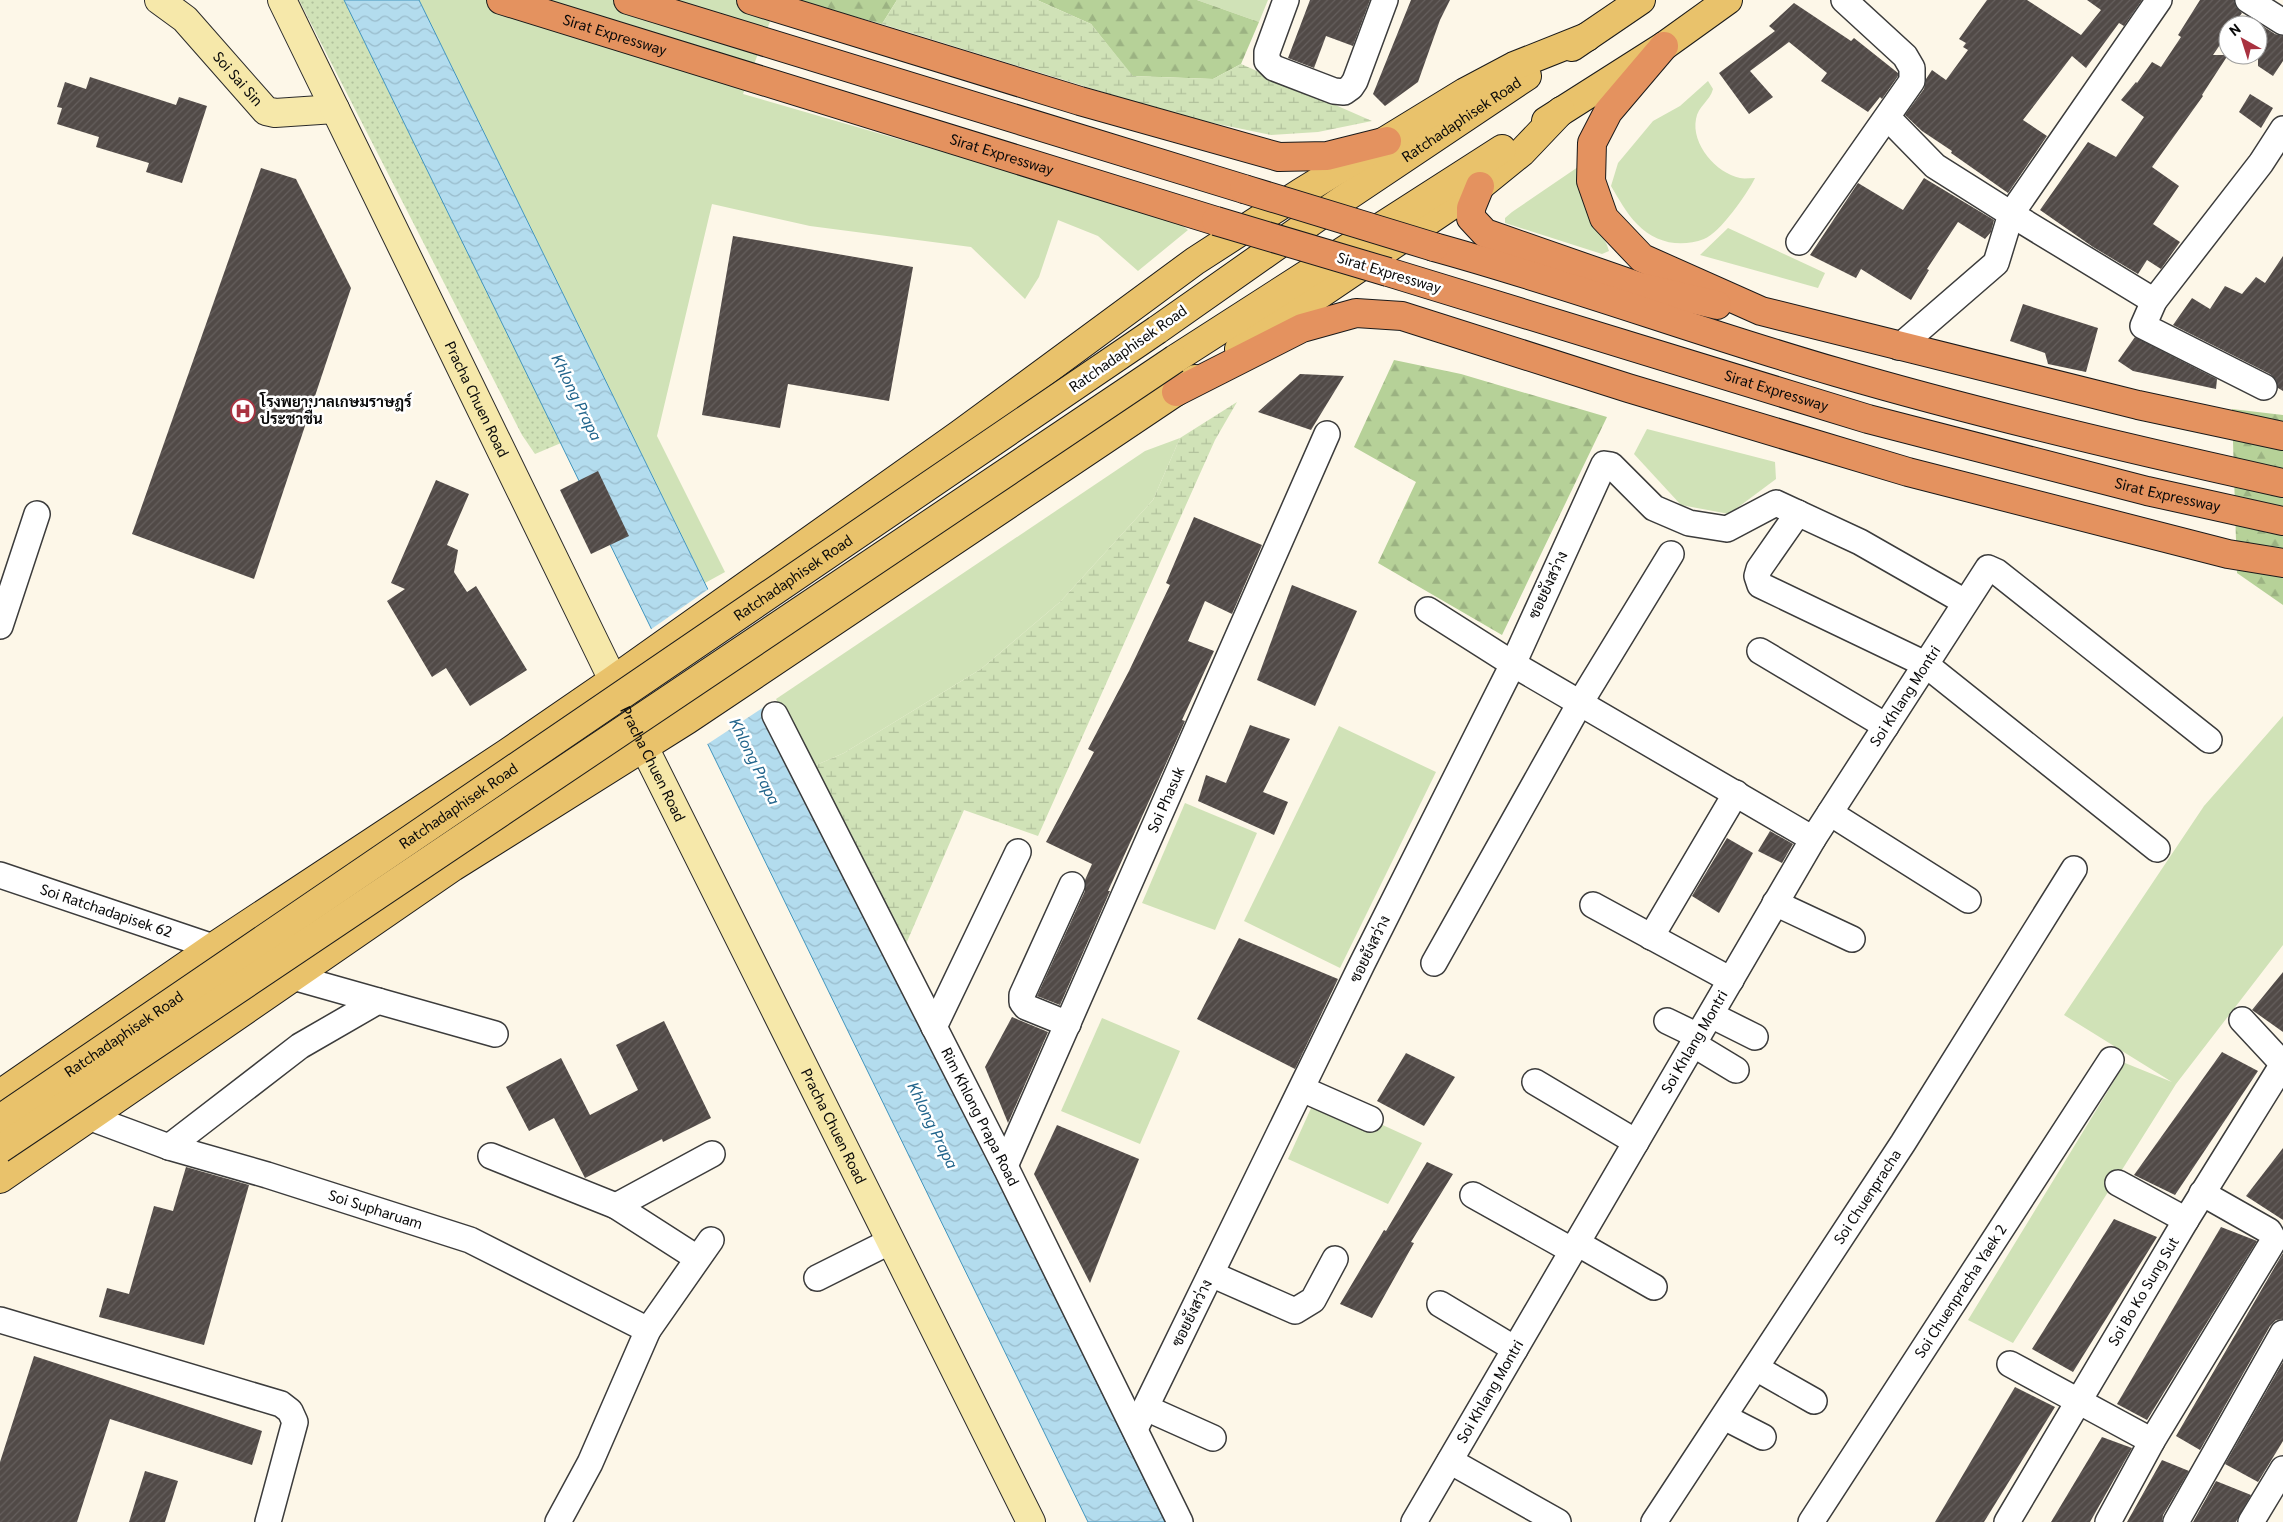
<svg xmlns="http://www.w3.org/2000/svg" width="2283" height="1522" font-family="Georgia,Sarabun,serif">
	<defs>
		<pattern id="forest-firs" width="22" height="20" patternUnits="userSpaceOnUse" patternTransform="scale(1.25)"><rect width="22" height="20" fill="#b6d198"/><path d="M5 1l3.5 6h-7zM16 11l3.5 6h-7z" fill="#9bb282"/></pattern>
		<pattern id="wetland-marsh" width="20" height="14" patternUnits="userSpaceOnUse" patternTransform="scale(1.25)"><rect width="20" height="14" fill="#d0e2b7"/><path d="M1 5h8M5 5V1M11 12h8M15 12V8" fill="none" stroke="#b1c19c"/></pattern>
		<pattern id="garden-dots" width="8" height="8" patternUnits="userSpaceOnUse" patternTransform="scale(1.25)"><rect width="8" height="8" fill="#d0e2b7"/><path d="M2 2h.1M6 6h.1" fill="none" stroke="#b1c19c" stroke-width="1.8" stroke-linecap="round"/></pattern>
		<pattern id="water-waves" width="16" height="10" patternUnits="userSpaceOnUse" patternTransform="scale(1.25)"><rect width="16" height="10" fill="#b3dcee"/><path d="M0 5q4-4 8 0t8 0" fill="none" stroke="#99bbcb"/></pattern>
		<pattern id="building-hatch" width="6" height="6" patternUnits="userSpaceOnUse" patternTransform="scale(1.25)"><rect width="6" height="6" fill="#514a47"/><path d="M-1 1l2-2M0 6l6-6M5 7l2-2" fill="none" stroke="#655f5d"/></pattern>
	</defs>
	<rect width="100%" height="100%" fill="#fdf7e8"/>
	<!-- grass -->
	<g fill="#d0e2b7">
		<polygon points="419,0 778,0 743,94 1174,219 1188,230 1138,271 1098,236 1058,220 1039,277 1025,299 971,247 810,226 712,204 657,436 725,572 705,583"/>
		<polygon points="1197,0 1268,0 1259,22"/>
		<path d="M1708 81 1713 89C1710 101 1698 106 1696 119 1691 144 1716 173 1740 178 1744 179 1750 178 1755 178 1747 194 1720 233 1704 239 1680 248 1655 243 1637 224 1626 213 1619 199 1611 186L1618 163 1653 121 1680 106Z"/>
		<polygon points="1578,167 1585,201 1607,245 1609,251 1602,254 1505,223 1505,218 1512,212"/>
		<polygon points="1728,228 1825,273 1818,288 1700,255"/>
		<polygon points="1647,429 1775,462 1776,479 1729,514 1681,505 1634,454"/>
		<polygon points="1180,438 1153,500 1060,602 981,669 844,753 814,766 776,699 1145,451"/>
		<polygon points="2283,716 2283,945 2176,1084 2013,1343 1968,1320 2125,1063 2172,1082 2064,1015 2204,806"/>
		<polygon points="1339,726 1436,772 1340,968 1244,921"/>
		<polygon points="1185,803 1257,833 1215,930 1142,903"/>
		<polygon points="1102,1018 1180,1051 1140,1144 1061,1111"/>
		<polygon points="1317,1095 1422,1143 1388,1204 1288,1159"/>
	</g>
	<!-- forest -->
	<g fill="url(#forest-firs)">
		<polygon points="794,0 897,0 882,24"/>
		<polygon points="1037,0 1197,0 1259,22 1241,64 1213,79 1132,76 1091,24"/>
		<polygon points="1394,360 1461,374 1607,417 1502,635 1378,563 1416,482 1354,447"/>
		<polygon points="2232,409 2283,415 2283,605 2237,573"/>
	</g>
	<!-- wetland -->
	<g fill="url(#wetland-marsh)">
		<polygon points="897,0 1037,0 1091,24 1133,76 1213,79 1241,64 1372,121 1318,132 1271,135 1184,117 882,24"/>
		<polygon points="1237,402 1215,440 1038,836 964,810 906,944 814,766 844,753 981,669 1060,602 1153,500 1180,438"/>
	</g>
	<!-- garden -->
	<polygon fill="url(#garden-dots)" points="299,0 344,0 561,443 535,454 522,435"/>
	<!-- water -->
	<polygon fill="url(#water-waves)" stroke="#4295bd" points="344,0 419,0 1165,1522 1088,1522"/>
	<!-- pier -->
	<polygon fill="#fdf7e8" points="710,588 767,705 706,745 650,630"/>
	<!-- building -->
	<g fill="url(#building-hatch)">
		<polygon points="1310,0 1370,0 1353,46 1326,36 1314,68 1288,58"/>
		<polygon points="1411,0 1450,0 1440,20 1418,82 1385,106 1373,94"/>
		<polygon points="1987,0 2027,0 2081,35 2101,10 2087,0 2142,0 2124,26 2119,23 2086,68 2072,56 2023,120 2047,136 2008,193 1951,153 1952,151 1922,131 1905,115 1924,89 1926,79 1932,70 1946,80 1968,50 1963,47 1966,43 1959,39"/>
		<polygon points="2200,0 2234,0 2236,7 2242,13 2233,25 2228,25 2228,33 2213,55 2228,55 2202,95 2203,96 2152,167 2179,186 2153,224 2180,242 2161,269 2147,260 2138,274 2093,247 2040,210 2088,142 2116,157 2144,117 2121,100 2136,82 2137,83 2152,62 2161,67 2181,37 2178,35"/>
		<polygon points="1794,3 1851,41 1854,38 1898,73 1898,76 1882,99 1880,97 1868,112 1821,81 1827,73 1789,42 1750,71 1773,97 1749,114 1719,73 1775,31 1769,26"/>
		<polygon points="2258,23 2275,34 2283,36 2283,61 2273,76 2258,66"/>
		<polygon points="90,77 176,105 179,97 207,106 182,183 146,172 149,163 96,147 99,137 57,124 62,108 57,107 65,82 86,89"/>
		<polygon points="2250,94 2273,108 2261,128 2239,112"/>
		<polygon points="261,168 296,179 351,288 254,579 132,534"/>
		<polygon points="1924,178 1994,220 1991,232 1985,239 1958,222 1927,269 1929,270 1911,300 1861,269 1856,278 1810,255 1858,183 1903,210"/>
		<polygon points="733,236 913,267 889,401 788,384 780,428 702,415"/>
		<polygon points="2283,256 2283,391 2278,388 2276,380 2270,374 2173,325 2192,298 2210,309 2225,286 2242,294 2256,277 2265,283"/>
		<polygon points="2023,304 2098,328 2086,372 2048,364 2045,353 2010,341"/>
		<polygon points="2135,337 2217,379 2216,389 2133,371 2118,361"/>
		<polygon points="1300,374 1344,376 1311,430 1258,412"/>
		<polygon points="598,471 629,536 591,554 560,490"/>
		<polygon points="436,480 469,494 447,545 458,550 454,572 467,592 476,586 527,670 470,706 446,668 432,677 387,601 405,589 391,583"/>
		<polygon points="1194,517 1262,545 1232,614 1205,601 1188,641 1214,651 1182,720 1185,721 1160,777 1108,891 1110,891 1060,1005 1037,996 1085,891 1085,880 1092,864 1046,842 1094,752 1088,749 1129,671 1170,585 1166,583"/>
		<polygon points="1292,585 1357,611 1315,706 1257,680"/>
		<polygon points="1250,725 1290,739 1263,792 1288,802 1274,835 1198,801 1206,775 1226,783"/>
		<polygon points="1770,831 1793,844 1782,863 1758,851"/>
		<polygon points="1727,838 1753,853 1719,913 1692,896"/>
		<polygon points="1239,938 1338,979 1295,1069 1197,1019"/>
		<polygon points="2283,972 2283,1032 2252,1010"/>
		<polygon points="1012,1017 1048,1032 1008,1123 985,1067"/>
		<polygon points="664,1021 711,1118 663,1142 662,1139 585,1178 554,1118 529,1131 506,1087 561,1058 590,1115 638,1090 616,1045"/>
		<polygon points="2222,1052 2258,1071 2175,1195 2134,1175"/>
		<polygon points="1406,1053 1455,1077 1424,1126 1377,1101"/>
		<polygon points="1057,1125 1139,1159 1090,1283 1034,1174"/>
		<polygon points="2283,1148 2283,1220 2246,1196"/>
		<polygon points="1427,1162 1453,1174 1411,1242 1414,1243 1372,1318 1340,1304 1384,1230 1386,1231"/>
		<polygon points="186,1167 249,1185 204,1345 99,1317 107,1288 129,1294 154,1206 173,1211"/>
		<polygon points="2114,1219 2157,1237 2073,1372 2032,1349"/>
		<polygon points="2221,1227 2257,1241 2147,1420 2117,1404"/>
		<polygon points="2283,1253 2283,1319 2276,1320 2270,1326 2200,1450 2176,1436"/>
		<polygon points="34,1356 262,1431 252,1465 110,1419 77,1522 0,1522 0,1462"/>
		<polygon points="2283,1362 2283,1441 2258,1482 2225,1464"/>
		<polygon points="2015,1387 2055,1407 1984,1522 1935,1522"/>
		<polygon points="2102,1437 2132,1448 2090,1522 2051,1522"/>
		<polygon points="2162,1460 2189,1471 2163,1515 2162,1522 2127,1522"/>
		<polygon points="145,1471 178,1481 165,1522 129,1522"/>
		<polygon points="2216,1481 2251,1495 2237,1520 2236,1522 2193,1522"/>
	</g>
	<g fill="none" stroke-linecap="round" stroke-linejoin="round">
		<!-- street casing -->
		<g stroke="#3c3c3c" stroke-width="28">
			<g id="street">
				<polyline points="1286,0 1267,52 1267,61 1274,68 1334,91 1344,92 1351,87 1355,81 1385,0"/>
				<polyline points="2248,0 2283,22"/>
				<polyline points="1888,118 1935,166 2011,214 2154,301"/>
				<polyline points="1799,242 1912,81 1912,68 1905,56 1844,0"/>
				<polyline points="1899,347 1996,263 2011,214 2159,0"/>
				<polyline points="2264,387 2143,326 2154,301 2261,163 2283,129"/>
				<polyline points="1798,513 1759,569 1757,576 1760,585 1925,664 2157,849"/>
				<polyline points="1428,610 1513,664 1813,839"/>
				<polyline points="0,626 37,514"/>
				<polyline points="1760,651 1886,726"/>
				<path id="s1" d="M775 715 1005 1166 1180 1522"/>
				<polyline points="1830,813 1968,900"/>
				<path id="s2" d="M0 875 213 947"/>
				<polyline points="1775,903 1852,939"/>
				<polyline points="1593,905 1731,980"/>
				<polyline points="1651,937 1736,793"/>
				<polyline points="1434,963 1580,703 1671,554"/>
				<polyline points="293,977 495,1034"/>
				<polyline points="1711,1015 1755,1037"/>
				<polyline points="2242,1020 2283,1064"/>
				<polyline points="1667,1021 1698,1036"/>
				<polyline points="1068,1024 1026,1007 1022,1002 1022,995 1072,885"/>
				<polyline points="934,1027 1018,852"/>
				<polyline points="1693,1044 1736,1070"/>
				<polyline points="1535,1082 1636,1142"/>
				<polyline points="1302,1089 1370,1119"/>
				<path id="s3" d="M91 1118 169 1147 267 1175 470 1240 648 1330"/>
				<polyline points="169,1147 300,1046 378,1001"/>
				<polyline points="491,1156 616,1206"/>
				<path id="s4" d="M1005 1166 1327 434"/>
				<polyline points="2118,1183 2186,1220"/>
				<polyline points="1473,1195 1573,1251"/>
				<polyline points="1577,1243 1654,1287"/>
				<polyline points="697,1258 616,1206 712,1154"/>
				<polyline points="1211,1274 1295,1311 1313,1300 1335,1259"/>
				<polyline points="817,1278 891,1241"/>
				<polyline points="1440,1304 1515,1349"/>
				<polyline points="0,1320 281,1404 290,1411 295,1422 268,1522"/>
				<polyline points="2010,1364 2152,1441"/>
				<polyline points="1756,1368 1814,1401"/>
				<polyline points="1146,1408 1213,1438"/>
				<polyline points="1724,1417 1763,1437"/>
				<polyline points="1135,1429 1362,964 1513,664 1604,464 1611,465 1654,508 1689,523 1727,529 1776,503 1860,542 1965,602"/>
				<polyline points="1450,1461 1558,1522"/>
				<polyline points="558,1522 590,1463 648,1330 711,1240"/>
				<path id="s5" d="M1414 1522 1813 839 1988 568 1997 572 2209 740"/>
				<path id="s6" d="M1654 1522 1903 1143 2074 869"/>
				<path id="s7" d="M1811 1522 2111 1060"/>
				<path id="s8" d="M2007 1522 2186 1220 2283 1064"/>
				<polyline points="2108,1522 2152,1441 2274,1240 2269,1231 2202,1193"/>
				<polyline points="2176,1522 2283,1333"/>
				<polyline points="2251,1522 2283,1469"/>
			</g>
		</g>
		<!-- secondary casing -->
		<g stroke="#2b2b2b" stroke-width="30">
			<g id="secondary">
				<path id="s9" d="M159 0 185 19 266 111 275 113 335 109"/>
				<path id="s10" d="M282 0 613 680 626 711 1031 1522"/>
			</g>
		</g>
		<!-- primary casing -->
		<g stroke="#1a1a1a" stroke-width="30">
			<g id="primary">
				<polyline points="1572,47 1641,0"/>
				<polyline points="1546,121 1664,46 1728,0"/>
				<path id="s11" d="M1157 330 1342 200 1527 76"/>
				<polyline points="1239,349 1480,186 1522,152 1561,111"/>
				<polyline points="1175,359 1502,149"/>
				<polyline points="0,1094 213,947 507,753 613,680 960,434 1195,261 1300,193 1465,92 1514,66 1587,37"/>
				<polyline points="0,1179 453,867 687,720 1195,379"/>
			</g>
		</g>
		<!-- highway casing -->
		<g stroke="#1a1a1a" stroke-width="30">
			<g id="highway">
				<path id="s12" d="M501 0 1216 221"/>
				<polyline points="628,0 1244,189"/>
				<polyline points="751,0 1080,101 1279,157 1327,156 1387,141"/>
				<polyline points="1664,46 1608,112 1592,143 1591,181 1604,218 1642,258 1761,311 2138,405 2283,436"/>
				<polyline points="1480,186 1471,208 1471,218 1485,233 1637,286 1717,305"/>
				<path d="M1434 247C1569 284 1701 333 1836 372 1983 415 2133 450 2283 483"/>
				<path id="s13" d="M1388 272 1868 419 2147 491 2283 521"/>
				<polyline points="1176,392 1302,328 1356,313 1402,316 1628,388 1908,472 2228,554 2283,563"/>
			</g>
		</g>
		<!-- street -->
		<use href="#street" stroke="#fff" stroke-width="25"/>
		<!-- secondary -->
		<use href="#secondary" stroke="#f6e8aa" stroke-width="28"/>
		<!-- primary -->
		<use href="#primary" stroke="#e9c26b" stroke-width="28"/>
		<!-- highway -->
		<use href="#highway" stroke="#e4925f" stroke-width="28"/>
		<!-- primary-bridge casing -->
		<g stroke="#1a1a1a" stroke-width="30" stroke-linecap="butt">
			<g id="primary-bridge">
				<path id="s14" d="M0 1119 1157 330"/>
				<polyline points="0,1149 1175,359"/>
			</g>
		</g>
		<!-- highway-bridge casing -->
		<g stroke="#1a1a1a" stroke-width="30" stroke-linecap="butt">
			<g id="highway-bridge">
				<polyline points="1244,189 1434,247"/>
				<polyline points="1216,221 1388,272"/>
			</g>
		</g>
		<!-- primary-bridge -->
		<use href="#primary-bridge" stroke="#e9c26b" stroke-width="28"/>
		<!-- highway-bridge -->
		<use href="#highway-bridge" stroke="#e4925f" stroke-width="28"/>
	</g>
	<!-- icons -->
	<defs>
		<g id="hospital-ring" transform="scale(1.25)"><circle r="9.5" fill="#fff" stroke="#a93240" stroke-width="1.5"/><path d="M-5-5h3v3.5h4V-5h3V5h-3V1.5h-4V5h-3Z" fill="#a93240"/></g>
	</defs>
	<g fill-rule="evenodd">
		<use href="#hospital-ring" x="243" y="411"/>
	</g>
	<g text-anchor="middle" stroke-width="5" stroke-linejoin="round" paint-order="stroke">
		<!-- street labels -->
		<g font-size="15" fill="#090909" stroke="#fff">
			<text dy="5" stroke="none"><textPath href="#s12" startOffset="119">Sirat Expressway</textPath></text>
			<text dy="5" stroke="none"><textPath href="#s9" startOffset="112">Soi Sai Sin</textPath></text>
			<text dy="5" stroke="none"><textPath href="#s11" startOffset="370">Ratchadaphisek Road</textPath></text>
			<text dy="5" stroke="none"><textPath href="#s12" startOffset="524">Sirat Expressway</textPath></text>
			<text transform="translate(1389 273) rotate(17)" y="5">Sirat Expressway</text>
			<text transform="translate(1128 349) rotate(-35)" y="5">Ratchadaphisek Road</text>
			<text dy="5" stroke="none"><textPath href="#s13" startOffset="406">Sirat Expressway</textPath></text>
			<text dy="5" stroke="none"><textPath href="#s10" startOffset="444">Pracha Chuen Road</textPath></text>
			<text dy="5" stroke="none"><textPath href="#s13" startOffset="811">Sirat Expressway</textPath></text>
			<text dy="5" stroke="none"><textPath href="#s14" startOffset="960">Ratchadaphisek Road</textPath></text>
			<text transform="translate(1548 585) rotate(-65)" y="5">ซอยยังสว่าง</text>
			<text dy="5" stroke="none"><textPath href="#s5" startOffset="961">Soi Khlang Montri</textPath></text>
			<text dy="5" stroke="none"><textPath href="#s10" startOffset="849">Pracha Chuen Road</textPath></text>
			<text dy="5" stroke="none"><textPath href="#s4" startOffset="400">Soi Phasuk</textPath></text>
			<text dy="5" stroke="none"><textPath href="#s14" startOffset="555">Ratchadaphisek Road</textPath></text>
			<text dy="5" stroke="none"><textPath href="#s2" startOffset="112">Soi Ratchadapisek 62</textPath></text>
			<text transform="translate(1370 949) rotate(-64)" y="5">ซอยยังสว่าง</text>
			<text dy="5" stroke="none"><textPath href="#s14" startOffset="150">Ratchadaphisek Road</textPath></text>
			<text dy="5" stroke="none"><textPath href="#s5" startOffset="556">Soi Khlang Montri</textPath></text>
			<text dy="5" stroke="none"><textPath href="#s1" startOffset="451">Rim Khlong Prapa Road</textPath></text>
			<text dy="5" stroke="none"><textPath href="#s10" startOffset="1254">Pracha Chuen Road</textPath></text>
			<text dy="5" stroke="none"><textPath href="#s6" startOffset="389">Soi Chuenpracha</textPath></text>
			<text dy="5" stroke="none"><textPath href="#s3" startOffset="299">Soi Supharuam</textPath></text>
			<text dy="5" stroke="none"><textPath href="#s7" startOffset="275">Soi Chuenpracha Yaek 2</textPath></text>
			<text dy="5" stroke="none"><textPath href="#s8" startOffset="268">Soi Bo Ko Sung Sut</textPath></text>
			<text transform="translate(1192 1313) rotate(-64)" y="5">ซอยยังสว่าง</text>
			<text dy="5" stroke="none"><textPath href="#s5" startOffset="151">Soi Khlang Montri</textPath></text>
		</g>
		<!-- poi labels -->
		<g font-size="15" font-weight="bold" fill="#090909" stroke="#fff" text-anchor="start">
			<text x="260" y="407">โรงพยาบาลเกษมราษฎร์<tspan x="260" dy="17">ประชาชื่น</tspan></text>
		</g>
		<!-- water labels -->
		<g font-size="16" font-style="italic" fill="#22658c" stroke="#fff">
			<text transform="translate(577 397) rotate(64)" y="6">Khlong Prapa</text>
			<text transform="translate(755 761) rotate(64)" y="6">Khlong Prapa</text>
			<text transform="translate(933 1125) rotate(64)" y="6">Khlong Prapa</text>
		</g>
	</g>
	<!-- north arrow -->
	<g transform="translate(2243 40) rotate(321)"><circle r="24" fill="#ffffff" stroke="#9d9d9d"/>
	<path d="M0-4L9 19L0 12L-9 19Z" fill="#a93240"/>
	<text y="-8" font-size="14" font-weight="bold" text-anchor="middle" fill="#090909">N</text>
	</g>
</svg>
